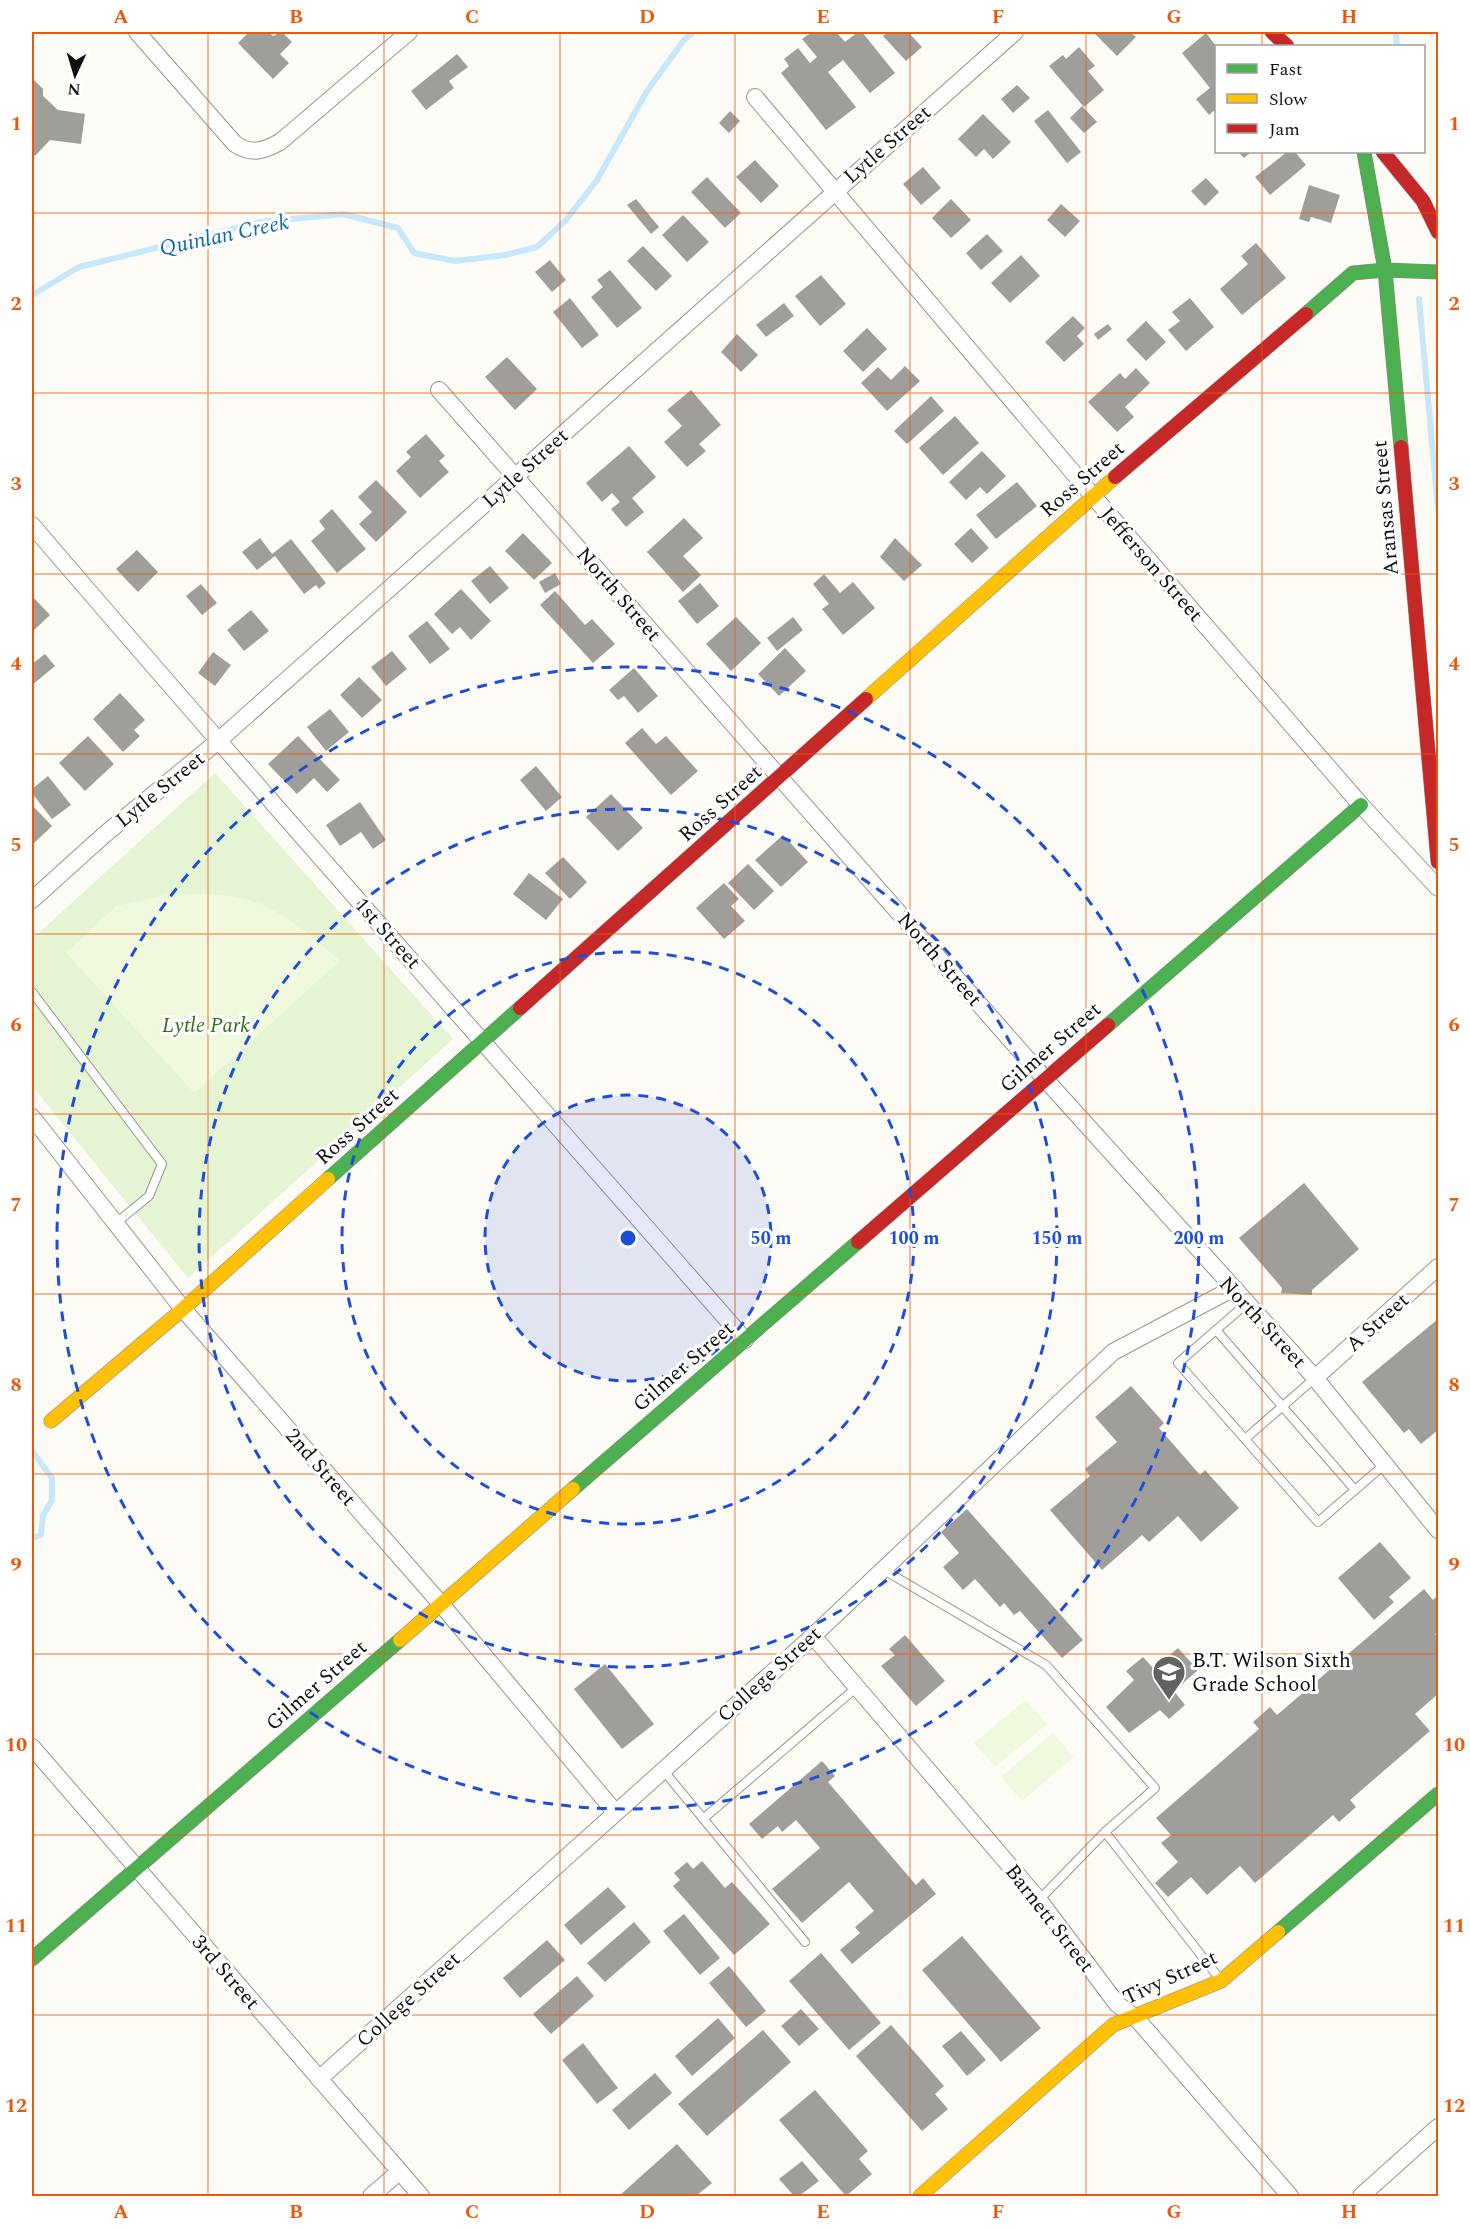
<svg xmlns="http://www.w3.org/2000/svg" width="1470" height="2228" font-family="Spectral,serif">
	<rect width="100%" height="100%" fill="#fcfbf5"/>
	<!-- green -->
	<polygon fill="#e5f4d2" points="215,773 453,1039 188,1278 32,1086 32,939"/>
	<!-- pitch -->
	<g fill="#f0f8dd">
		<path d="M171 894C199 894 229 893 255 902 282 910 319 942 340 961L194 1093 66 953 116 906Z"/>
		<polygon points="1026,1700 1047,1724 995,1767 974,1743"/>
		<polygon points="1053,1733 1074,1757 1022,1801 1001,1777"/>
	</g>
	<g fill="none" stroke-linecap="round" stroke-linejoin="round">
		<!-- stream -->
		<g stroke="#c7e8fb" stroke-width="6">
			<polyline points="1396,32 1397,46"/>
			<polyline points="32,295 79,267 261,222 343,214 398,228 414,253 455,261 505,255 537,247 566,220 597,180 647,91 684,40 694,32"/>
			<polyline points="1419,299 1438,510"/>
			<polyline points="32,1451 52,1478 52,1500 43,1516 41,1535 32,1538"/>
		</g>
	</g>
	<!-- building -->
	<g fill="#a09e9a">
		<polygon points="249,32 269,32 273,36 282,32 292,42 280,54 289,63 273,79 238,43"/>
		<polygon points="812,32 836,32 845,42 858,32 862,32 895,73 870,93 843,60 828,72 856,107 826,130 781,73 789,66 784,59 798,48 810,63 817,57 802,39"/>
		<polygon points="888,32 908,32 922,47 906,61 883,36"/>
		<polygon points="1093,32 1130,32 1136,37 1117,56"/>
		<polygon points="1206,33 1216,46 1216,109 1209,115 1196,99 1210,88 1182,53"/>
		<polygon points="1079,47 1095,66 1088,71 1104,90 1084,107 1049,66 1063,55 1066,59"/>
		<polygon points="457,54 468,67 449,81 454,88 426,110 411,91"/>
		<polygon points="32,78 43,89 43,96 58,110 85,114 81,144 50,140 35,156 32,152"/>
		<polygon points="1017,85 1030,98 1013,113 1001,99"/>
		<polygon points="1082,106 1097,122 1084,133 1070,118"/>
		<polygon points="1048,110 1081,152 1067,163 1034,121"/>
		<polygon points="730,111 740,121 729,133 719,123"/>
		<polygon points="983,114 1011,142 993,159 984,149 976,157 958,139"/>
		<polygon points="1238,152 1251,152 1244,158"/>
		<polygon points="1287,152 1295,152 1306,165 1270,195 1255,177"/>
		<polygon points="755,160 779,186 761,203 736,177"/>
		<polygon points="923,167 941,188 921,205 903,184"/>
		<polygon points="707,177 741,213 725,228 691,192"/>
		<polygon points="1206,178 1219,192 1205,206 1191,191"/>
		<polygon points="1309,185 1340,195 1331,223 1311,217 1309,222 1299,219"/>
		<polygon points="636,199 659,227 651,234 627,205"/>
		<polygon points="951,199 971,220 951,238 932,218"/>
		<polygon points="1061,204 1080,221 1065,237 1047,220"/>
		<polygon points="683,215 709,242 687,262 662,235"/>
		<polygon points="987,234 1003,251 981,270 966,253"/>
		<polygon points="1256,243 1286,278 1242,315 1220,289 1248,264 1241,256"/>
		<polygon points="643,246 672,276 656,291 627,261"/>
		<polygon points="1021,255 1040,276 1010,303 991,283"/>
		<polygon points="550,260 566,280 552,292 535,272"/>
		<polygon points="610,270 642,308 617,328 591,297 603,287 597,280"/>
		<polygon points="821,275 846,304 820,326 795,296"/>
		<polygon points="570,298 599,335 582,348 553,312"/>
		<polygon points="1190,298 1214,327 1186,351 1168,330 1180,321 1172,312"/>
		<polygon points="784,303 794,316 766,337 756,325"/>
		<polygon points="1073,316 1085,328 1077,336 1084,344 1064,362 1045,342"/>
		<polygon points="1146,321 1166,342 1146,361 1126,340"/>
		<polygon points="1108,324 1112,329 1098,340 1094,334"/>
		<polygon points="867,328 887,349 863,372 843,351"/>
		<polygon points="737,334 758,355 741,372 721,352"/>
		<polygon points="507,357 537,389 515,410 485,377"/>
		<polygon points="905,366 920,381 887,411 861,383 878,367 891,380"/>
		<polygon points="1136,368 1150,383 1125,407 1134,417 1117,432 1088,402 1120,373 1125,379"/>
		<polygon points="691,390 721,425 699,444 706,451 687,467 664,442 682,426 667,410"/>
		<polygon points="931,396 944,411 907,444 894,431"/>
		<polygon points="955,416 979,443 943,475 919,448"/>
		<polygon points="426,434 445,456 439,461 449,472 420,498 396,471 411,457 406,452"/>
		<polygon points="629,446 656,477 632,498 644,512 626,527 611,509 620,502 612,493 602,502 586,483"/>
		<polygon points="982,451 1006,476 987,494 980,487 966,500 949,482"/>
		<polygon points="376,480 407,512 376,542 359,524 372,512 358,497"/>
		<polygon points="1017,482 1037,506 996,539 976,515"/>
		<polygon points="332,509 366,549 337,573 311,541 325,529 319,521"/>
		<polygon points="684,518 703,538 683,556 701,575 683,592 647,552"/>
		<polygon points="971,528 989,548 972,563 954,544"/>
		<polygon points="523,533 552,563 534,580 505,551"/>
		<polygon points="260,538 272,554 291,539 326,583 319,589 316,585 304,594 275,556 257,570 242,552"/>
		<polygon points="895,538 922,565 904,581 880,557"/>
		<polygon points="137,550 158,572 138,592 116,569"/>
		<polygon points="490,566 509,588 490,604 471,581"/>
		<polygon points="555,573 561,584 545,593 539,582"/>
		<polygon points="824,574 840,593 853,582 875,608 843,635 822,609 829,604 813,584"/>
		<polygon points="700,583 719,606 697,624 678,601"/>
		<polygon points="201,584 217,603 202,615 186,596"/>
		<polygon points="461,589 491,621 471,640 460,627 452,634 434,614"/>
		<polygon points="555,591 585,625 592,619 615,644 593,663 540,605"/>
		<polygon points="32,596 50,615 32,632"/>
		<polygon points="251,610 269,631 244,651 227,630"/>
		<polygon points="736,617 761,643 731,671 706,644"/>
		<polygon points="793,617 803,630 777,651 767,638"/>
		<polygon points="427,621 450,649 430,664 408,636"/>
		<polygon points="785,648 806,671 779,696 758,674"/>
		<polygon points="392,651 407,669 386,686 371,667"/>
		<polygon points="213,652 231,665 215,686 198,673"/>
		<polygon points="45,654 55,666 32,685 32,664"/>
		<polygon points="634,668 658,696 638,713 624,696 618,700 609,690"/>
		<polygon points="359,677 382,700 362,718 340,695"/>
		<polygon points="120,693 145,720 134,730 140,736 123,752 93,719"/>
		<polygon points="330,709 349,732 326,751 307,727"/>
		<polygon points="642,728 656,744 666,736 698,771 671,795 625,743"/>
		<polygon points="88,736 114,764 85,791 59,763"/>
		<polygon points="298,736 340,780 327,792 314,778 297,794 268,764"/>
		<polygon points="536,766 562,797 546,811 520,780"/>
		<polygon points="48,776 71,805 52,819 32,793 32,789"/>
		<polygon points="611,794 643,828 618,851 586,817"/>
		<polygon points="360,802 386,840 373,849 361,832 340,846 326,825"/>
		<polygon points="32,805 52,826 32,845"/>
		<polygon points="783,835 808,862 781,887 755,860"/>
		<polygon points="563,857 587,882 570,899 545,873"/>
		<polygon points="748,864 774,891 754,910 728,883"/>
		<polygon points="529,873 563,899 546,920 513,894"/>
		<polygon points="724,883 739,899 731,906 745,921 724,939 696,908"/>
		<polygon points="1304,1183 1359,1249 1312,1290 1312,1295 1281,1293 1282,1288 1239,1238"/>
		<polygon points="1438,1319 1438,1430 1421,1444 1409,1429 1404,1433 1362,1382"/>
		<polygon points="1131,1386 1164,1423 1159,1428 1200,1475 1205,1470 1239,1508 1201,1542 1178,1516 1149,1542 1142,1535 1102,1570 1050,1510 1090,1476 1085,1469 1117,1442 1095,1417"/>
		<polygon points="967,1509 1083,1640 1062,1658 1020,1611 1014,1615 1004,1603 1000,1607 975,1579 963,1590 943,1567 959,1553 941,1532"/>
		<polygon points="1380,1542 1411,1578 1389,1597 1394,1602 1374,1620 1338,1578"/>
		<polygon points="1424,1589 1433,1600 1438,1595 1438,1631 1435,1634 1438,1638 1438,1694 1415,1714 1430,1731 1350,1800 1356,1807 1339,1822 1333,1815 1255,1883 1240,1866 1207,1895 1191,1877 1168,1897 1155,1883 1178,1862 1161,1843 1171,1835 1156,1818 1259,1729 1253,1722 1270,1707 1277,1715"/>
		<polygon points="905,1635 945,1681 916,1706 881,1666 895,1655 889,1649"/>
		<polygon points="1178,1648 1198,1670 1174,1691 1185,1705 1169,1719 1160,1710 1129,1733 1106,1707 1134,1680 1126,1671 1143,1657 1154,1669"/>
		<polygon points="605,1664 654,1724 622,1749 574,1689"/>
		<polygon points="822,1761 835,1776 828,1782 916,1885 923,1878 936,1894 852,1964 840,1950 860,1933 855,1927 874,1911 849,1882 802,1923 772,1889 820,1848 796,1820 782,1832 778,1826 762,1839 749,1824"/>
		<polygon points="702,1861 725,1888 732,1882 770,1924 734,1955 673,1886 680,1880 674,1873 687,1862 693,1869"/>
		<polygon points="608,1887 626,1907 581,1945 564,1925"/>
		<polygon points="684,1914 720,1958 700,1975 663,1931"/>
		<polygon points="634,1922 651,1942 605,1982 587,1963"/>
		<polygon points="962,1936 1041,2028 1001,2062 922,1970"/>
		<polygon points="547,1940 565,1960 520,1998 503,1978"/>
		<polygon points="821,1953 881,2023 849,2050 789,1981"/>
		<polygon points="729,1966 766,2011 746,2027 709,1983"/>
		<polygon points="577,1976 594,1996 551,2034 533,2014"/>
		<polygon points="801,2009 819,2029 799,2046 781,2026"/>
		<polygon points="718,2018 735,2038 692,2076 675,2056"/>
		<polygon points="891,2025 944,2086 935,2094 948,2109 922,2131 856,2056"/>
		<polygon points="763,2030 791,2062 707,2136 678,2104"/>
		<polygon points="961,2031 986,2060 967,2076 942,2046"/>
		<polygon points="583,2043 618,2088 597,2104 562,2060"/>
		<polygon points="655,2073 672,2093 629,2130 612,2110"/>
		<polygon points="815,2090 868,2151 859,2159 872,2174 846,2196 779,2120"/>
		<polygon points="677,2144 712,2183 696,2196 619,2196"/>
		<polygon points="802,2161 819,2181 799,2196 794,2196 779,2179"/>
	</g>
	<g fill="none" stroke-linecap="round" stroke-linejoin="round">
		<!-- lane casing -->
		<g stroke="#969693" stroke-width="10">
			<g id="lane">
				<polyline points="32,992 162,1164 149,1196 116,1223"/>
				<polyline points="1246,1304 1178,1363 1318,1522 1385,1464"/>
				<polyline points="1216,1330 1355,1490"/>
				<polyline points="1245,1439 1315,1378"/>
				<polyline points="882,1569 1046,1665 1155,1788 1105,1832 1039,1900"/>
				<polyline points="663,1770 805,1942"/>
				<polyline points="703,1819 857,1687"/>
				<polyline points="1105,1832 1219,1978"/>
			</g>
		</g>
		<!-- street casing -->
		<g stroke="#969693" stroke-width="18">
			<g id="street">
				<path d="M137 32 235 144C252 155 263 151 280 142L409 32"/>
				<polyline points="755,97 1093,496 1361,805 1438,888"/>
				<polyline points="439,390 1045,1079 1315,1378 1438,1530"/>
				<path d="M32 525C266 799 507 1068 745 1340"/>
				<polyline points="32,900 104,835 217,742 1015,32"/>
				<polyline points="32,1117 183,1309 441,1604 615,1812"/>
				<polyline points="1315,1378 1438,1267"/>
				<polyline points="813,1636 1039,1900 1117,2004 1136,2018 1290,2196"/>
				<polyline points="32,1747 421,2196"/>
				<polyline points="319,2079 813,1636 1113,1352 1232,1289"/>
				<polyline points="371,2196 399,2172"/>
				<polyline points="1361,2196 1438,2127"/>
			</g>
		</g>
		<!-- fast casing -->
		<g stroke="#8d8c8a" stroke-width="15">
			<g id="fast">
				<polyline points="1364,152 1385,270 1401,447"/>
				<polyline points="1306,314 1353,273 1385,270 1438,272"/>
				<polyline points="1108,1025 1361,805"/>
				<polyline points="328,1179 520,1008"/>
				<polyline points="573,1489 858,1242"/>
				<polyline points="1278,1932 1438,1794"/>
				<polyline points="32,1959 400,1640"/>
			</g>
		</g>
		<!-- slow casing -->
		<g stroke="#8d8c8a" stroke-width="15">
			<g id="slow">
				<polyline points="866,699 1115,477"/>
				<polyline points="51,1421 183,1309 328,1179"/>
				<polyline points="400,1640 573,1489"/>
				<polyline points="920,2196 1113,2025 1221,1981 1278,1932"/>
			</g>
		</g>
		<!-- jam casing -->
		<g stroke="#8d8c8a" stroke-width="15">
			<g id="jam">
				<polyline points="1272,32 1287,46"/>
				<polyline points="1383,152 1423,201 1438,232"/>
				<polyline points="1401,447 1438,862"/>
				<polyline points="1115,477 1306,314"/>
				<polyline points="520,1008 866,699"/>
				<polyline points="858,1242 1108,1025"/>
			</g>
		</g>
		<!-- lane -->
		<use href="#lane" stroke="#fffefe" stroke-width="8"/>
		<!-- street -->
		<use href="#street" stroke="#fffefe" stroke-width="16"/>
		<!-- fast -->
		<use href="#fast" stroke="#4caf50" stroke-width="14"/>
		<!-- slow -->
		<use href="#slow" stroke="#ffc107" stroke-width="14"/>
		<!-- jam -->
		<use href="#jam" stroke="#c62828" stroke-width="14"/>
	</g>
	<!-- grid -->
	<path fill="none" stroke="#e8590c" stroke-width="1.5" stroke-opacity="0.55" d="M208 32V2196M384 32V2196M560 32V2196M735 32V2196M910 32V2196M1086 32V2196M1262 32V46M1262 152V2196M32 213H1438M32 393H1438M32 574H1438M32 754H1438M32 934H1438M32 1114H1438M32 1294H1438M32 1474H1438M32 1654H1438M32 1835H1438M32 2015H1438"/>
	<!-- distance rings -->
	<circle cx="628" cy="1238" r="143" fill="#1d4ed8" fill-opacity=".12"/>
	<g fill="none" stroke="#1d4ed8" stroke-width="3" stroke-dasharray="10 8">
		<circle cx="628" cy="1238" r="143"/>
		<circle cx="628" cy="1238" r="286"/>
		<circle cx="628" cy="1238" r="429"/>
		<circle cx="628" cy="1238" r="571"/>
	</g>
	<!-- icons -->
	<defs>
		<g id="school-pin" transform="scale(1.725)"><path d="M0 17L-7.5 6A9.5 9.5 0 1 1 7.5 6Z" fill="#636260" stroke="#fff"/><path d="M0-5L7-2L0 1L-7-2ZM-4 1L0 2.5L4 1V4Q0 6-4 4Z" fill="#fff"/></g>
	</defs>
	<g fill-rule="evenodd">
		<use href="#school-pin" x="1169" y="1672"/>
	</g>
	<g text-anchor="middle" stroke-width="6" stroke-linejoin="round" paint-order="stroke">
		<!-- street labels -->
		<g font-size="21" fill="#101010" stroke="#fff">
			<text transform="translate(887 144) rotate(-41)" y="7">Lytle Street</text>
			<text transform="translate(525 468) rotate(-42)" y="7">Lytle Street</text>
			<text transform="translate(1082 479) rotate(-41)" y="7">Ross Street</text>
			<text transform="translate(1385 508) rotate(-95)" y="7">Aransas Street</text>
			<text transform="translate(1152 564) rotate(49)" y="7">Jefferson Street</text>
			<text transform="translate(619 594) rotate(49)" y="7">North Street</text>
			<text transform="translate(160 789) rotate(-39)" y="7">Lytle Street</text>
			<text transform="translate(720 803) rotate(-42)" y="7">Ross Street</text>
			<text transform="translate(388 933) rotate(48)" y="7">1st Street</text>
			<text transform="translate(940 959) rotate(49)" y="7">North Street</text>
			<text transform="translate(1050 1047) rotate(-41)" y="7">Gilmer Street</text>
			<text transform="translate(357 1126) rotate(-42)" y="7">Ross Street</text>
			<text transform="translate(1263 1322) rotate(47)" y="7">North Street</text>
			<text transform="translate(1377 1322) rotate(-42)" y="7">A Street</text>
			<text transform="translate(683 1366) rotate(-41)" y="7">Gilmer Street</text>
			<text transform="translate(321 1467) rotate(49)" y="7">2nd Street</text>
			<text transform="translate(769 1674) rotate(-42)" y="7">College Street</text>
			<text transform="translate(316 1685) rotate(-41)" y="7">Gilmer Street</text>
			<text transform="translate(1050 1918) rotate(52)" y="7">Barnett Street</text>
			<text transform="translate(226 1972) rotate(49)" y="7">3rd Street</text>
			<text transform="translate(1170 1977) rotate(-25)" y="7">Tivy Street</text>
			<text transform="translate(408 1999) rotate(-42)" y="7">College Street</text>
		</g>
		<!-- park labels -->
		<g font-size="21" font-style="italic" fill="#297017" stroke="#fff">
			<text x="206" y="1032">Lytle Park</text>
		</g>
		<!-- poi labels -->
		<g font-size="21" fill="#101010" stroke="#fff" text-anchor="start">
			<text x="1192" y="1667">B.T. Wilson Sixth<tspan x="1192" dy="24">Grade School</tspan></text>
		</g>
		<!-- water labels -->
		<g font-size="22" font-style="italic" fill="#0967b1" stroke="#fff">
			<text transform="translate(224 234) rotate(-12)" y="8">Quinlan Creek</text>
		</g>
	</g>
	<circle cx="628" cy="1238" r="9" fill="#1d4ed8" stroke="#fff" stroke-width="3"/>
	<g font-size="18" text-anchor="middle" font-weight="bold" fill="#1d4ed8" stroke="#fff" stroke-width="6" stroke-linejoin="round" paint-order="stroke">
		<text x="771" y="1244">50 m</text>
		<text x="914" y="1244">100 m</text>
		<text x="1057" y="1244">150 m</text>
		<text x="1199" y="1244">200 m</text>
	</g>
	<!-- border -->
	<rect width="1470" height="2228" fill="none" stroke="#ffffff" stroke-width="66"/>
	<!-- legend -->
	<rect x="1215" y="45" width="210" height="108" fill="#ffffff" stroke="#9f9f9f" stroke-width="1.5"/>
	<rect x="1227" y="64" width="30" height="9" fill="#4caf50" stroke="#9f9f9f" stroke-width="1.5"/>
	<text x="1269" y="75" font-size="18" fill="#101010">Fast</text>
	<rect x="1227" y="94" width="30" height="9" fill="#ffc107" stroke="#9f9f9f" stroke-width="1.5"/>
	<text x="1269" y="105" font-size="18" fill="#101010">Slow</text>
	<rect x="1227" y="124" width="30" height="9" fill="#c62828" stroke="#9f9f9f" stroke-width="1.5"/>
	<text x="1269" y="135" font-size="18" fill="#101010">Jam</text>
	<!-- north arrow -->
	<g transform="translate(75 75) rotate(184)" stroke="#ffffff" stroke-width="4.5" paint-order="stroke">
	<path d="M0-4.5L10 22L0 15L-10 22Z" fill="#101010"/>
	<text y="-9" font-size="16" font-weight="bold" text-anchor="middle" fill="#101010">N</text>
	</g>
	<rect x="33" y="33" width="1404" height="2162" fill="none" stroke="#e8590c" stroke-width="2"/>
	<g font-size="20" text-anchor="middle" font-weight="bold" fill="#e8590c">
		<text x="121" y="23">A</text>
		<text x="296" y="23">B</text>
		<text x="472" y="23">C</text>
		<text x="647" y="23">D</text>
		<text x="823" y="23">E</text>
		<text x="998" y="23">F</text>
		<text x="1174" y="23">G</text>
		<text x="1349" y="23">H</text>
		<text x="16" y="130">1</text>
		<text x="1454" y="130">1</text>
		<text x="16" y="310">2</text>
		<text x="1454" y="310">2</text>
		<text x="16" y="490">3</text>
		<text x="1454" y="490">3</text>
		<text x="16" y="670">4</text>
		<text x="1454" y="670">4</text>
		<text x="16" y="851">5</text>
		<text x="1454" y="851">5</text>
		<text x="16" y="1031">6</text>
		<text x="1454" y="1031">6</text>
		<text x="16" y="1211">7</text>
		<text x="1454" y="1211">7</text>
		<text x="16" y="1391">8</text>
		<text x="1454" y="1391">8</text>
		<text x="16" y="1571">9</text>
		<text x="1454" y="1571">9</text>
		<text x="16" y="1751">10</text>
		<text x="1454" y="1751">10</text>
		<text x="16" y="1932">11</text>
		<text x="1454" y="1932">11</text>
		<text x="16" y="2112">12</text>
		<text x="1454" y="2112">12</text>
		<text x="121" y="2218">A</text>
		<text x="296" y="2218">B</text>
		<text x="472" y="2218">C</text>
		<text x="647" y="2218">D</text>
		<text x="823" y="2218">E</text>
		<text x="998" y="2218">F</text>
		<text x="1174" y="2218">G</text>
		<text x="1349" y="2218">H</text>
	</g>
</svg>
